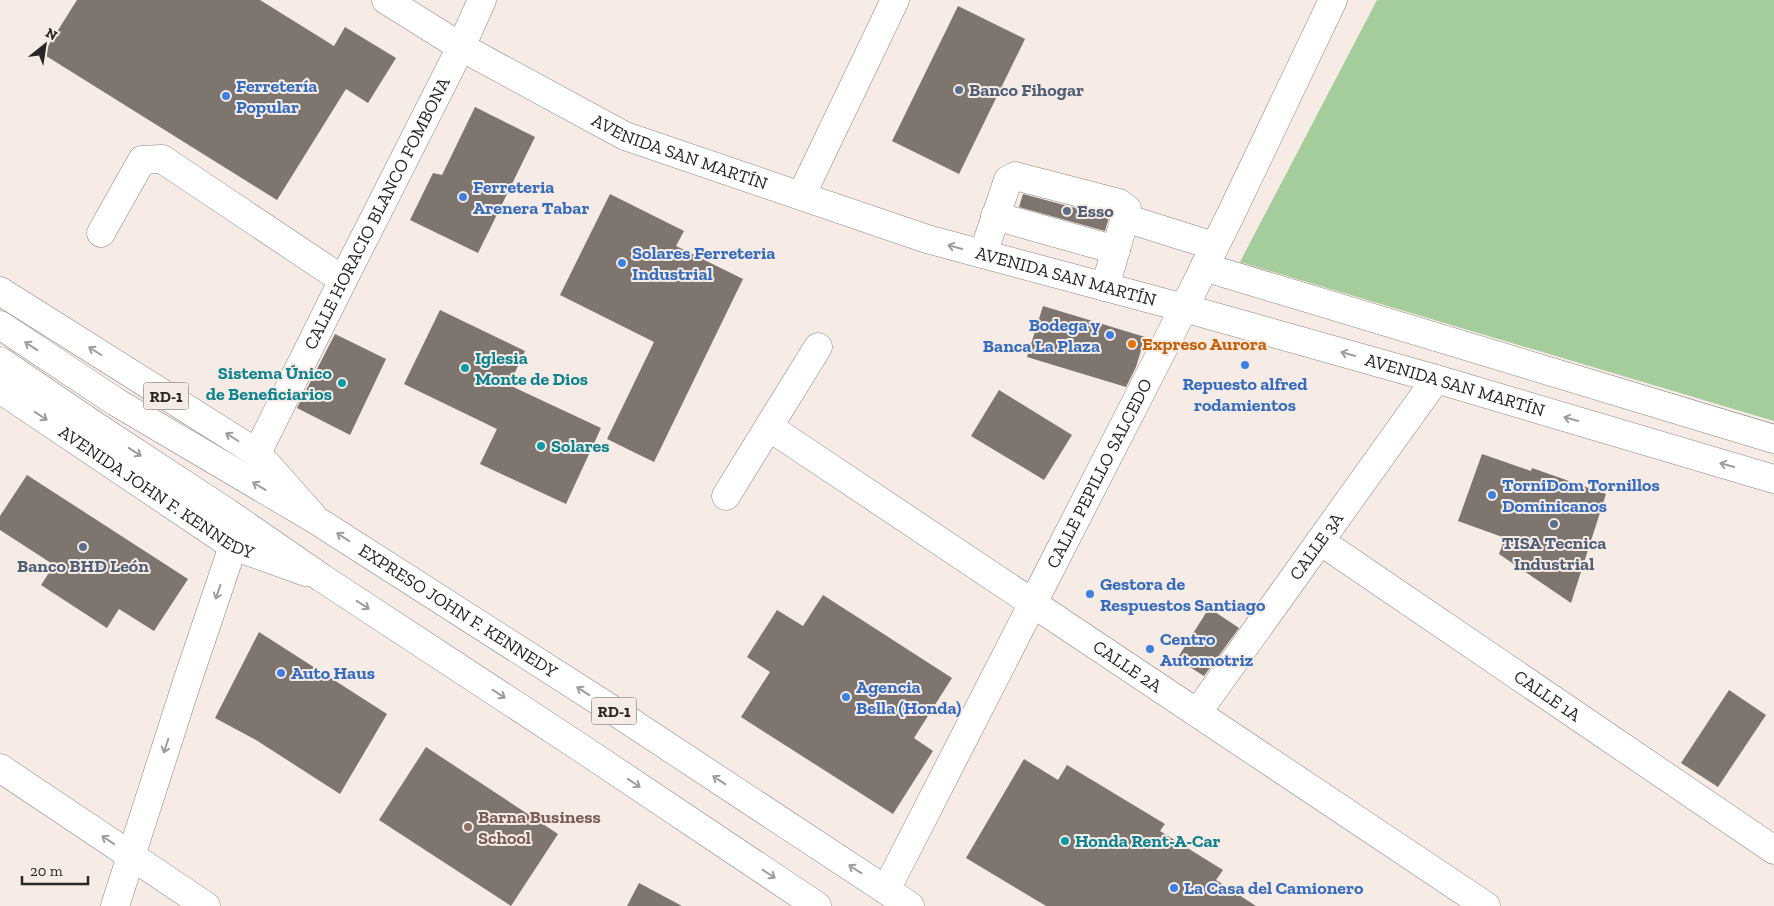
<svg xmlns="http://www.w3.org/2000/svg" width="1774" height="906" font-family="'Zilla Slab',serif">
	<rect width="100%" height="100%" fill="#f6ebe5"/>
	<!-- green -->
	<polygon fill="#a5cc9b" points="1377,0 1774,0 1774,421 1240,262"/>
	<!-- building -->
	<g fill="#7e756f">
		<polygon points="77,0 260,0 334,46 345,27 396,58 368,103 346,89 277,200 43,54"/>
		<polygon points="958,6 1025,39 959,174 892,141"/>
		<polygon points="475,107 535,137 478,253 410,220 433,173 442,175"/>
		<polygon points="610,194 684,231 676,246 743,279 654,462 607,439 654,342 560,295"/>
		<polygon points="1023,194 1109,217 1105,231 1019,207"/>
		<polygon points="1043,306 1145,337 1136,367 1126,387 1027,357"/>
		<polygon points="440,310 525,351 509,385 601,428 566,504 480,464 497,429 404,384"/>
		<polygon points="335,334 386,359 350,435 297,408"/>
		<polygon points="999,390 1072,435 1044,480 971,436"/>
		<polygon points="1482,454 1531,471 1532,468 1606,494 1571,603 1499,554 1505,538 1458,521"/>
		<polygon points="27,475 188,579 154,631 119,609 107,628 41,585 54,565 0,530 0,516"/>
		<polygon points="823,595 952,678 914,738 933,751 893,814 741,717 770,672 747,657 777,610 803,626"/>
		<polygon points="1209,608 1239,628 1204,676 1177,659"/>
		<polygon points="259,632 387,714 340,794 256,740 215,718"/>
		<polygon points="1729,690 1766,715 1718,787 1681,763"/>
		<polygon points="426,747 558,834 511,906 379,820"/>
		<polygon points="1024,759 1058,780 1067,765 1165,824 1160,831 1223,870 1216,880 1256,906 1046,906 966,858"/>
		<polygon points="639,883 682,906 627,906"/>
	</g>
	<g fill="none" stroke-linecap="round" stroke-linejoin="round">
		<!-- minor casing -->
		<g stroke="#8e847e" stroke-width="29">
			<g id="minor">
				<polyline points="801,196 895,0"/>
				<polyline points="995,216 1116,250"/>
				<polyline points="1125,218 1214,246"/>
				<polyline points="101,233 142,160 162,159 343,280"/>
				<polyline points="983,254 1008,180 1015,176 1119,203 1127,209 1125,218 1105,287"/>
				<polyline points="1204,267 1774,439"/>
				<path id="s1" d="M769 427 1486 906"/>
				<path id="s2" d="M257 453 343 280 461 47 482 0"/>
				<polyline points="726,496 818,347"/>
				<path id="s3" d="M1320 541 1774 850"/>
				<path id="s4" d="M1197 713 1436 379"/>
				<polyline points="0,768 206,906"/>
				<path id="s5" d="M886 890 1184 308 1230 216 1333 0"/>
				<polyline points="115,906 187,682 233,546"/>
			</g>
		</g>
		<!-- major casing -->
		<g stroke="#8e847e" stroke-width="29">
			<g id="major">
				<path id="s6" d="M386 0 461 47 625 136 927 239 1184 308 1436 379 1774 479"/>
				<polyline points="0,291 257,453 312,515"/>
				<path id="s7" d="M0 389 233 546 306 572"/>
			</g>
		</g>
		<!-- highway casing -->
		<g stroke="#8e847e" stroke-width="29">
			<g id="highway">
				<path id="s8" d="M0 325 116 402 316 520 605 705 910 906"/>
				<polyline points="0,361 94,425 228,513 322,578 584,750 817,906"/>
			</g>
		</g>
		<!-- minor -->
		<use href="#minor" stroke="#fff" stroke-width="28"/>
		<!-- major -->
		<use href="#major" stroke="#fff" stroke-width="28"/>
		<!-- highway -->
		<use href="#highway" stroke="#fff" stroke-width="28"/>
	</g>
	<!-- one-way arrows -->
	<defs><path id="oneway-shaft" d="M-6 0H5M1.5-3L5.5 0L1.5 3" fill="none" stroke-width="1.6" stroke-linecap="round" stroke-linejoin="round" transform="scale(1.25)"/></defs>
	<g stroke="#9f9d9c">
		<use href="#oneway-shaft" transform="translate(955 247) rotate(-165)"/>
		<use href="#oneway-shaft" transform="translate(31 346) rotate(-147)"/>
		<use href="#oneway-shaft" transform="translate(95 351) rotate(-148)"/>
		<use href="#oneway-shaft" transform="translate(1348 354) rotate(-164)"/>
		<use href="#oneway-shaft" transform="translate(41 416) rotate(34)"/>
		<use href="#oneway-shaft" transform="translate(1571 419) rotate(-164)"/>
		<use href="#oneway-shaft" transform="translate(232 437) rotate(-148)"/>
		<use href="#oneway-shaft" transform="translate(135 452) rotate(33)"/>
		<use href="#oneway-shaft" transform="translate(1727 465) rotate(-164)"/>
		<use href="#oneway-shaft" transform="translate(259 486) rotate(-149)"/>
		<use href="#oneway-shaft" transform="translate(343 537) rotate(-147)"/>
		<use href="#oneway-shaft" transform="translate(218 592) rotate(109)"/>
		<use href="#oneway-shaft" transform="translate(363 605) rotate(33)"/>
		<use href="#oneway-shaft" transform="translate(583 691) rotate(-147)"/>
		<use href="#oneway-shaft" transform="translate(499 694) rotate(33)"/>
		<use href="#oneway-shaft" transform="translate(166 746) rotate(108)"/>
		<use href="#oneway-shaft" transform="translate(719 780) rotate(-147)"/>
		<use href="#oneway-shaft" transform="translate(634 783) rotate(34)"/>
		<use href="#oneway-shaft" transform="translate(108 840) rotate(-146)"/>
		<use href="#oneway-shaft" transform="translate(855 869) rotate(-147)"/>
		<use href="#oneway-shaft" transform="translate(769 874) rotate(34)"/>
	</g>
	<!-- markers -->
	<g fill="#5c6f8a" stroke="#f6ebe5" stroke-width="2">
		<circle cx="959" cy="90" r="5"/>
		<circle cx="1067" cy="211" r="5"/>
		<circle cx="1554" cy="524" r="5"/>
		<circle cx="83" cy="547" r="5"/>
	</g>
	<g fill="#3f7fe0" stroke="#f6ebe5" stroke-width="2">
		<circle cx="226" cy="96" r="5"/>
		<circle cx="463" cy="197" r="5"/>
		<circle cx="622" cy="263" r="5"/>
		<circle cx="1110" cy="335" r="5"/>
		<circle cx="1245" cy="365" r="5"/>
		<circle cx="1492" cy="495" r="5"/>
		<circle cx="1090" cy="594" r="5"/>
		<circle cx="1150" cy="649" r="5"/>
		<circle cx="281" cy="673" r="5"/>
		<circle cx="846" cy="697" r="5"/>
		<circle cx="1174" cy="888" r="5"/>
	</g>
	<circle fill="#e8710a" stroke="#f6ebe5" stroke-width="2" cx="1132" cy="344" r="5"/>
	<g fill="#0f9aa8" stroke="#f6ebe5" stroke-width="2">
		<circle cx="465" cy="368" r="5"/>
		<circle cx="342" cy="383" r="5"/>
		<circle cx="541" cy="446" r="5"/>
		<circle cx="1065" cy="841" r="5"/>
	</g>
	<circle fill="#8d6e63" stroke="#f6ebe5" stroke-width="2" cx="468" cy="827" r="5"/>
	<g text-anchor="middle" stroke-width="4" stroke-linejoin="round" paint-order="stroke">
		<!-- shield labels -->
		<g fill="#f6ebe5" stroke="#66615d" stroke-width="1">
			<rect x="143.5" y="382.5" width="45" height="27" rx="4"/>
			<rect x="591.5" y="697.5" width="45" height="27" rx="4"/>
		</g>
		<g font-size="16" font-weight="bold" fill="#292623">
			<text x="166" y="402">RD-1</text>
			<text x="614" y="717">RD-1</text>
		</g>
		<!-- shop labels -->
		<g font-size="18" font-weight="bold" fill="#366cbe" stroke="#f6ebe5" text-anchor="start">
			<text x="236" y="92">Ferretería<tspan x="236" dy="21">Popular</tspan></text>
			<text x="473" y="193">Ferreteria<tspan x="473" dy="21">Arenera Tabar</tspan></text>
			<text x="632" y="259">Solares Ferreteria<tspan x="632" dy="21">Industrial</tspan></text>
			<text x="1100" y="331" text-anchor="end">Bodega y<tspan x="1100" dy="21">Banca La Plaza</tspan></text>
			<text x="1245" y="390" text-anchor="middle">Repuesto alfred<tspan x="1245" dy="21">rodamientos</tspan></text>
			<text x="1502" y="491">TorniDom Tornillos<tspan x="1502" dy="21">Dominicanos</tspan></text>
			<text x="1100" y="590">Gestora de<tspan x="1100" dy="21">Respuestos Santiago</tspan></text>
			<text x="1160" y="645">Centro<tspan x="1160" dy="21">Automotriz</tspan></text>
			<text x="291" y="679">Auto Haus</text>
			<text x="856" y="693">Agencia<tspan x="856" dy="21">Bella (Honda)</tspan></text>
			<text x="1184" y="894">La Casa del Camionero</text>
		</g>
		<!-- service labels -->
		<g font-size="18" font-weight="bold" fill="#4e5e75" stroke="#f6ebe5" text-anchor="start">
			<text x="969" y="96">Banco Fihogar</text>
			<text x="1077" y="217">Esso</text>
			<text x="1554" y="549" text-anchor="middle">TISA Tecnica<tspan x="1554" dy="21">Industrial</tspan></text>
			<text x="83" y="572" text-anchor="middle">Banco BHD León</text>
		</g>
		<!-- street labels -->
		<g font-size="18" fill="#292623" stroke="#f6ebe5">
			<text dy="6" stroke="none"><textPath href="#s6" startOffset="332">AVENIDA SAN MARTÍN</textPath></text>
			<text dy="6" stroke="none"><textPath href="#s2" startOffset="268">CALLE HORACIO BLANCO FOMBONA</textPath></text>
			<text dy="6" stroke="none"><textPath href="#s6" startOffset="738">AVENIDA SAN MARTÍN</textPath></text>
			<text dy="6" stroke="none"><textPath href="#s6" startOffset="1142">AVENIDA SAN MARTÍN</textPath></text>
			<text dy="6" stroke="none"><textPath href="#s5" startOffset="468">CALLE PEPILLO SALCEDO</textPath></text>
			<text dy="6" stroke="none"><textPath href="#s7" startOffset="188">AVENIDA JOHN F. KENNEDY</textPath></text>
			<text dy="6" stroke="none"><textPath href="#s4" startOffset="205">CALLE 3A</textPath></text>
			<text dy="6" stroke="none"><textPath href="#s8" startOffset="540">EXPRESO JOHN F. KENNEDY</textPath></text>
			<text dy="6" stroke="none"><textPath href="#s1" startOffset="431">CALLE 2A</textPath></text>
			<text dy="6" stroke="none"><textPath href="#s3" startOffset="275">CALLE 1A</textPath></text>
		</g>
		<!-- food labels -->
		<g font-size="18" font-weight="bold" fill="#c56008" stroke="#f6ebe5" text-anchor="start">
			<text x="1142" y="350">Expreso Aurora</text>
		</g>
		<!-- culture labels -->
		<g font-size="18" font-weight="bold" fill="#0d838f" stroke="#f6ebe5" text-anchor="start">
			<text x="475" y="364">Iglesia<tspan x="475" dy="21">Monte de Dios</tspan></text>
			<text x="332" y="379" text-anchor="end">Sistema Único<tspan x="332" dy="21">de Beneficiarios</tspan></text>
			<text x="551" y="452">Solares</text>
			<text x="1075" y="847">Honda Rent-A-Car</text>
		</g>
		<!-- education labels -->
		<g font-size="18" font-weight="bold" fill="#785e54" stroke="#f6ebe5" text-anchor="start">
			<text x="478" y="823">Barna Business<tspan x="478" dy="21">School</tspan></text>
		</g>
	</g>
	<!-- north arrow -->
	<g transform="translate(45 45) rotate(30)" stroke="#f6ebe5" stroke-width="4" paint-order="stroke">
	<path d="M0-4L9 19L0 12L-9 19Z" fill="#292623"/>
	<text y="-8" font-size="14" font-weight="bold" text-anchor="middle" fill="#292623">N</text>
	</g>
	<!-- scale -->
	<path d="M22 876v8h66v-8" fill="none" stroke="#292623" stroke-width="2.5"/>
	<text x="30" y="876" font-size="15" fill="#292623" stroke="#f6ebe5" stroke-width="4" paint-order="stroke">20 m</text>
</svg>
